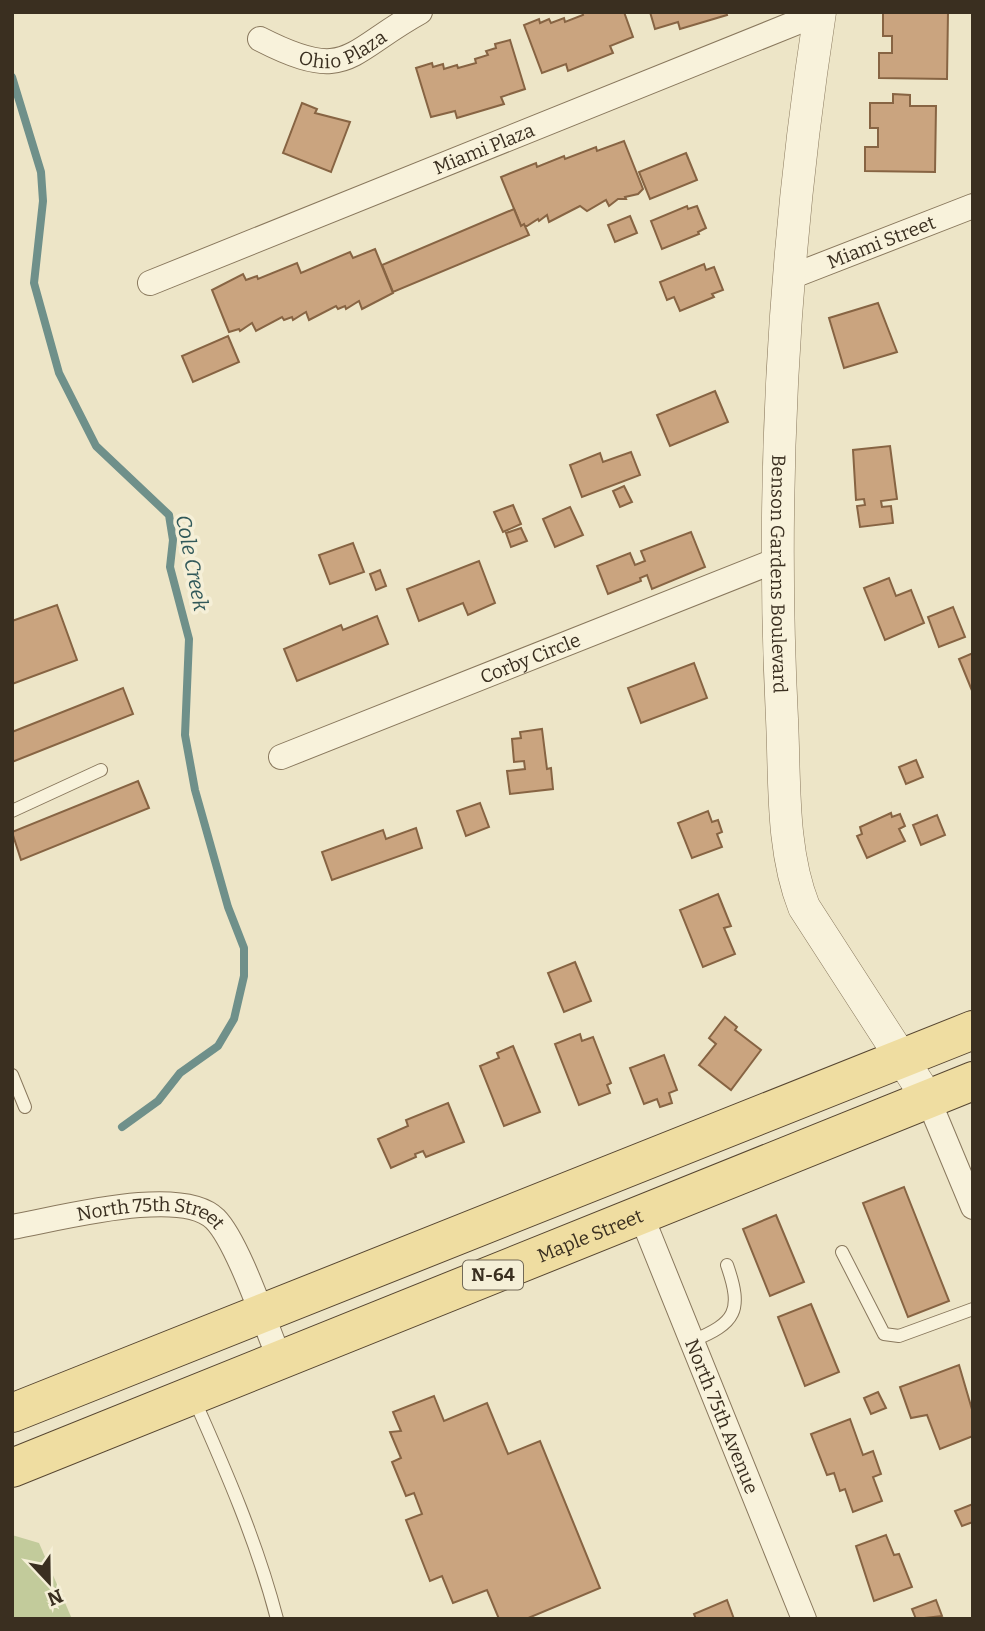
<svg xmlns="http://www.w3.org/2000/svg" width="985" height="1631" font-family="Bitter,serif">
	<rect width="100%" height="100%" fill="#ede5c7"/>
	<!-- green -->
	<polygon fill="#c2cb9b" points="12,1535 39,1543 72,1619 12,1619"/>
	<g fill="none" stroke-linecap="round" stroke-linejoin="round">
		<!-- stream -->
		<polyline stroke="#6f908a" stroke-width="8" points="12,77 41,172 43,201 34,283 59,373 96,446 169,515 173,540 170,567 189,639 185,735 195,790 228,907 244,948 244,976 234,1019 218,1046 180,1073 158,1101 122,1127"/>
	</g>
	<!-- building -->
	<g fill="#caa47f" stroke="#876443" stroke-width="2">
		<polygon points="582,12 624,12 633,37 610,46 613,53 568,71 566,64 542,73 524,25 539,19 540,23 549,19 551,23 564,18 565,22 583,15"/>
		<polygon points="650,12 726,12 727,15 680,29 678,22 655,29"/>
		<polygon points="883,12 948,12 947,79 879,78 879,53 892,53 892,36 883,36"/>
		<polygon points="510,40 525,89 501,97 504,104 457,118 455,111 431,117 416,68 432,63 433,67 443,64 444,69 457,65 458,68 476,63 475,59 488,55 486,51 496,48 495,44"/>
		<polygon points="893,94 910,95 910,106 936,106 935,172 865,171 865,147 878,147 878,128 870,128 870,103 893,103"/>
		<polygon points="302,103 317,109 315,113 350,122 331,172 283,153"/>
		<polygon points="624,141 643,189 638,194 625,197 626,199 618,199 609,206 606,200 587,211 580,206 549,222 547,215 539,221 538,219 527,226 521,226 501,177 536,163 537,167 564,156 565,159 596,147 597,151"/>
		<polygon points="686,153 697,180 650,199 639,172"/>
		<polygon points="687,206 688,209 697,206 706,228 698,232 699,234 662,249 651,221"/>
		<polygon points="514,209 521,226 524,224 529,235 393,292 382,265"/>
		<polygon points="630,216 637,233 615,242 608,225"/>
		<polygon points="375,249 393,293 362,309 359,301 346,309 345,306 338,309 336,306 309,320 306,312 293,320 292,317 284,320 282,317 256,331 252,323 240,331 239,329 229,332 212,290 243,274 246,280 257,276 258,279 297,263 301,273 350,252 353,258"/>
		<polygon points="704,264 706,270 714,267 723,290 712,294 714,297 680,311 674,297 667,300 660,282"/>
		<polygon points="878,303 897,352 844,368 829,318"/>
		<polygon points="228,336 239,362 193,382 182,356"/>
		<polygon points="715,391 728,422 670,446 657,415"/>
		<polygon points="890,446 897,499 881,501 882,507 891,506 893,523 860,527 857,506 865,505 864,499 856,500 853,450"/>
		<polygon points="631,452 640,475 582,497 570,465 600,453 603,462"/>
		<polygon points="624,486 632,502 620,507 613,491"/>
		<polygon points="513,505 521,524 503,532 494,512"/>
		<polygon points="570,507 583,535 555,547 543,519"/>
		<polygon points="521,528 527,541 511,547 506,533"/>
		<polygon points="691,532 705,567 652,589 647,575 640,578 641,581 608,594 597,566 630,553 635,565 645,561 641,551"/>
		<polygon points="353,543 364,572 330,584 319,555"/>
		<polygon points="479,561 495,603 468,615 463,603 419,621 407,589"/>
		<polygon points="380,570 386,586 376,590 370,574"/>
		<polygon points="889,578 896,596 911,590 924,623 885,640 864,588"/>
		<polygon points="57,605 77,660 12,684 12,621"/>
		<polygon points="953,607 965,637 939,647 928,617"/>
		<polygon points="377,616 388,644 297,681 284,649 341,625 343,630"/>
		<polygon points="973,653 973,693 959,659"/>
		<polygon points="694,663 707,698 641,723 628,688"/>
		<polygon points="123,688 133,714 12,762 12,732"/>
		<polygon points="542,729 547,769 551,768 553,789 510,794 507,771 525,769 524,761 514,762 512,739 521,738 520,732"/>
		<polygon points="916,760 923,777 906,784 899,767"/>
		<polygon points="138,781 149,808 21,860 12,832"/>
		<polygon points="480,803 489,827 466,836 457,811"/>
		<polygon points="708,811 712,822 718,820 722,832 717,834 722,847 692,858 678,823"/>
		<polygon points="891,813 892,817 900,814 905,826 899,829 905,841 867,858 857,836 862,834 860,827"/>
		<polygon points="937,815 945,835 921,845 913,825"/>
		<polygon points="416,828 422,848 332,880 322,852 383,830 386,839"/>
		<polygon points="718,894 731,926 724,928 735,954 703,967 680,910"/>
		<polygon points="575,962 591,1001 564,1012 548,973"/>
		<polygon points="725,1017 737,1027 735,1030 761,1050 731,1090 699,1065 716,1044 709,1038"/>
		<polygon points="580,1034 582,1041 593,1037 611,1083 607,1085 610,1093 579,1105 555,1044"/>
		<polygon points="513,1046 540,1112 504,1126 480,1066 499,1058 497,1053"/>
		<polygon points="664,1055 677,1090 669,1093 672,1103 660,1107 657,1099 644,1104 630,1068"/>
		<polygon points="448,1103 464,1142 426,1157 423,1151 415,1154 416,1157 391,1168 378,1139 408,1126 406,1120"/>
		<polygon points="904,1187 949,1301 908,1317 863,1203"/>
		<polygon points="776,1215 804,1282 770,1296 743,1229"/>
		<polygon points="811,1304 839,1372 805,1386 778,1317"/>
		<polygon points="959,1365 973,1413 973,1436 940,1449 927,1415 911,1418 900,1387"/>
		<polygon points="878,1392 886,1408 871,1414 864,1398"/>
		<polygon points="434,1396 444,1421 487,1403 508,1454 540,1441 600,1588 526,1619 499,1619 487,1590 453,1603 442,1576 430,1581 406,1520 422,1514 414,1493 406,1496 392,1462 401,1458 390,1432 401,1431 393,1412"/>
		<polygon points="850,1419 863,1455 873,1451 881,1474 873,1477 882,1501 853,1512 845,1489 840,1491 834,1473 827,1475 811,1434"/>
		<polygon points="973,1504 973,1522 962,1526 955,1511"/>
		<polygon points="886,1535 894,1555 899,1554 912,1587 874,1601 856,1546"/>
		<polygon points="727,1600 734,1619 696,1619 694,1614"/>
		<polygon points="936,1600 942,1616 916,1619 912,1609"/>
	</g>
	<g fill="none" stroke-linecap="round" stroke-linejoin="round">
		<!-- service casing -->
		<g stroke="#89785d" stroke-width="14">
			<g id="service">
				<polyline points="12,811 101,770"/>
				<polyline points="12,1075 25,1107"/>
				<polyline points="842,1252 884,1334 899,1336 973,1309"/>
				<path d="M692 1341C736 1323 743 1311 727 1265"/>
				<path d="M194 1399C226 1471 257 1542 277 1619"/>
			</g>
		</g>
		<!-- minor casing -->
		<g stroke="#89785d" stroke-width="26">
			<g id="minor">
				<path id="s1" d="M260 39C348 84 346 53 420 12"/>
				<path id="s2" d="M788 278 973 206"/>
				<path id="s3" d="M150 283 820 13"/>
				<path id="s4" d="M281 757 777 560"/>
				<polyline points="928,1099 973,1207"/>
				<path id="s5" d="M641 1215 804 1619"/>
				<path id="s6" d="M12 1227C59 1219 181 1185 215 1219 238 1242 266 1327 280 1360"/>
			</g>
		</g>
		<!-- tertiary casing -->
		<g stroke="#89785d" stroke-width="33">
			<g id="tertiary">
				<path id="s7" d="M820 12C784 246 770 482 782 719 785 781 781 849 804 907L928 1099"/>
			</g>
		</g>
		<!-- primary casing -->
		<g stroke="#574631" stroke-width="40">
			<g id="primary">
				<polyline points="12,1413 973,1030"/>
				<path id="s8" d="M12 1468 973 1081"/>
			</g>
		</g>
		<!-- service -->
		<use href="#service" stroke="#f8f2db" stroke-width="12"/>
		<!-- minor -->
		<use href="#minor" stroke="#f8f2db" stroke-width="24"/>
		<!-- tertiary -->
		<use href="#tertiary" stroke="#f8f2db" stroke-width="32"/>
		<!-- primary -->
		<use href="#primary" stroke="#efdda1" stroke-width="38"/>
	</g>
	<g text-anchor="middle" stroke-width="7" stroke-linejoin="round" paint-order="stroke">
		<!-- shield labels -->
		<rect fill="#f5efd7" stroke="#726957" stroke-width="2" x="463" y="1260.5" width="60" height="29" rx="5"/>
		<g font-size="18" font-weight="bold" fill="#3a2f20">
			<text x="493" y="1281">N-64</text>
		</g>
		<!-- street labels -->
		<g font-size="19" fill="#3a2f20" stroke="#f5efd7">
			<text dy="7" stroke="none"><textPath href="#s1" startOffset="89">Ohio Plaza</textPath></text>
			<text dy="7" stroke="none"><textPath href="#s3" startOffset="360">Miami Plaza</textPath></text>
			<text dy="7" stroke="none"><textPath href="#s2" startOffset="100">Miami Street</textPath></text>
			<text dy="7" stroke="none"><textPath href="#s7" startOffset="564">Benson Gardens Boulevard</textPath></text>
			<text dy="7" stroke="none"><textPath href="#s4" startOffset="268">Corby Circle</textPath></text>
			<text dy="7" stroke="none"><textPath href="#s6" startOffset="142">North 75th Street</textPath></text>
			<text dy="7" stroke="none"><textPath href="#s8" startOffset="623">Maple Street</textPath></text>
			<text dy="7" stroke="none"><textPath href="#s5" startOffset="217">North 75th Avenue</textPath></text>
		</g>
		<!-- water labels -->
		<g font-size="21" font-style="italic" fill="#305859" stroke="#f5efd7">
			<text transform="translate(192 563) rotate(79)" y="7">Cole Creek</text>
		</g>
	</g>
	<!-- border -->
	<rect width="985" height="1631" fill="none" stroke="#3a2f20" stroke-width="28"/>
	<!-- north arrow -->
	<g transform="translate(49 1582) rotate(158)" stroke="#f5efd7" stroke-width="5" paint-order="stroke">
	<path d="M0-5L12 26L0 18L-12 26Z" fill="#3a2f20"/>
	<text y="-10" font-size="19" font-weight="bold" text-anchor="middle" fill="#3a2f20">N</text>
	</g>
</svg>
